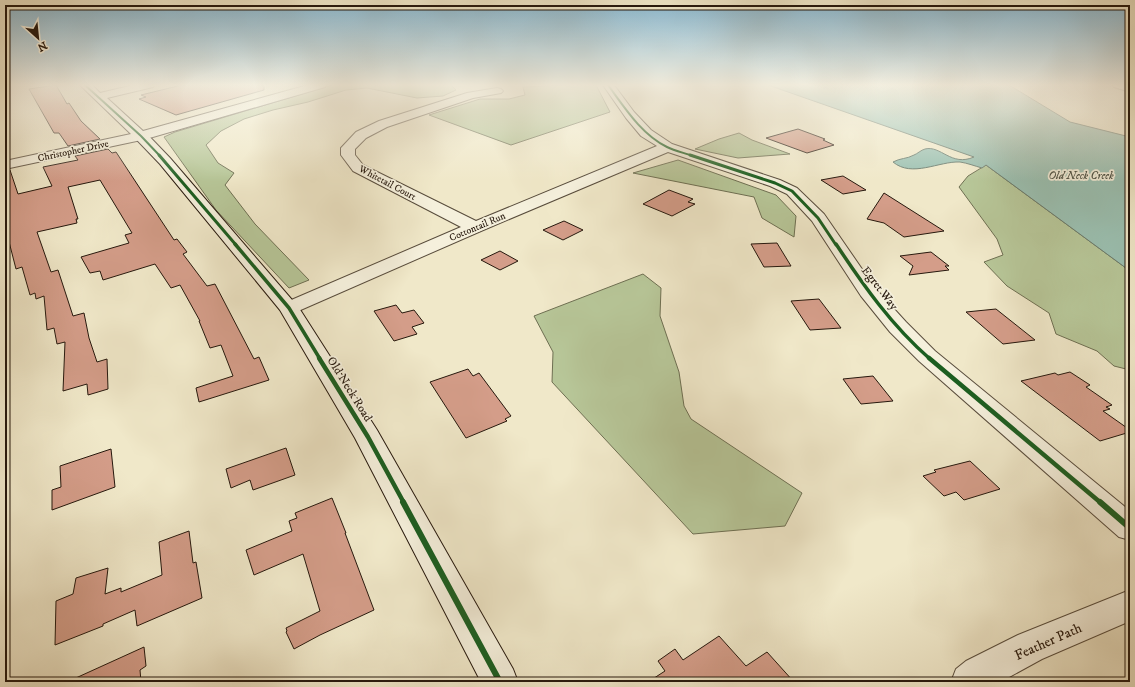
<svg xmlns="http://www.w3.org/2000/svg" width="1135" height="687" font-family="'IM FELL DW Pica',serif">
	<rect width="100%" height="100%" fill="#f0e8c9"/>
	<filter id="stains"><feTurbulence type="fractalNoise" baseFrequency=".005" numOctaves="4"/><feColorMatrix values="0 0 0 0 .2 0 0 0 0 .09 0 0 0 0 .02 0 0 0 .5 -.17"/></filter>
	<radialGradient id="worn" r=".72"><stop offset=".6" stop-color="#630" stop-opacity="0"/><stop offset="1" stop-color="#630" stop-opacity=".3"/></radialGradient>
	<!-- green -->
	<g fill="#b7c698" stroke="#6e6f52">
		<polygon points="332,85 451,85 456,90 443,96 417,98 367,88 346,90 308,102 273,110 244,119 221,131 206,145 218,163 234,173 225,185 255,224 309,280 289,288 216,210 164,137 175,132"/>
		<polygon points="563,85 596,85 610,112 511,145 429,115 480,99 509,99 525,95 523,87"/>
		<polygon points="739,133 752,140 790,154 738,158 695,149 719,139"/>
		<polygon points="678,160 776,195 796,216 794,237 762,218 754,197 633,173"/>
		<polygon points="986,165 1130,271 1130,370 1114,366 1097,351 1056,334 1049,313 1007,286 984,262 1003,255 997,239 959,187 968,176"/>
		<polygon points="643,274 661,288 660,316 679,372 684,406 691,419 802,493 785,526 693,534 552,382 553,352 534,316"/>
	</g>
	<!-- water -->
	<path fill="#9bc0b1" stroke="#6c7d6f" d="M768 85H1009L1070 122 1130 137V271L986 165 982 168C975 166 967 163 960 162 939 161 912 178 893 162 900 158 907 159 914 155 917 154 921 150 925 149 941 145 951 167 974 157Z"/>
	<!-- building -->
	<g fill="#d49d89" stroke="#26180d">
		<polygon points="56,85 67,104 69,103 81,121 100,139 68,146 59,133 54,133 29,89"/>
		<polygon points="182,85 264,85 264,90 176,115 139,99 146,97 141,95"/>
		<polygon points="798,129 825,139 823,140 834,145 807,153 766,138"/>
		<polygon points="108,149 112,153 116,152 174,240 177,239 187,252 183,254 207,286 215,284 254,359 259,357 269,380 199,402 196,388 233,376 221,345 210,348 199,321 200,321 180,285 171,288 155,264 103,280 100,271 90,273 81,257 129,243 125,235 132,233 100,180 68,187 78,219 76,219 77,223 37,232 51,272 58,270 73,316 84,313 89,338 97,362 107,359 108,389 88,395 87,384 63,391 65,342 57,344 54,328 47,330 44,296 36,299 35,293 30,295 22,267 16,269 6,230 5,170 10,170 18,194 52,186 43,167 78,160 75,156"/>
		<polygon points="843,176 866,190 843,194 821,180"/>
		<polygon points="669,190 693,199 688,202 695,204 672,216 643,204"/>
		<polygon points="884,193 944,231 904,237 884,223 867,219"/>
		<polygon points="564,221 583,230 563,240 543,230"/>
		<polygon points="777,243 791,266 764,267 751,244"/>
		<polygon points="500,251 518,261 500,270 481,260"/>
		<polygon points="931,252 949,266 945,266 949,270 909,275 913,266 900,256"/>
		<polygon points="819,299 841,328 810,330 791,301"/>
		<polygon points="396,305 402,313 414,310 424,323 412,327 417,334 394,341 374,311"/>
		<polygon points="996,309 1035,340 1003,344 966,312"/>
		<polygon points="468,369 473,376 479,373 511,416 505,419 507,421 466,438 430,382"/>
		<polygon points="1070,372 1090,385 1086,387 1112,405 1106,407 1110,409 1103,411 1130,430 1130,432 1100,441 1021,381 1055,373 1058,375"/>
		<polygon points="873,376 893,401 861,404 843,379"/>
		<polygon points="286,448 295,475 253,490 250,480 231,488 226,469"/>
		<polygon points="111,449 115,487 52,510 52,490 61,487 60,466"/>
		<polygon points="970,461 1000,489 964,500 956,492 944,496 923,476 936,472 934,470"/>
		<polygon points="332,498 346,533 345,533 374,610 320,635 294,649 286,632 287,631 286,628 320,611 303,554 254,575 246,550 292,531 289,521 297,518 295,513"/>
		<polygon points="189,531 193,563 196,562 202,598 137,626 135,610 103,624 103,626 55,645 56,601 73,594 76,578 108,568 105,594 121,588 121,592 162,575 159,542"/>
		<polygon points="719,636 746,666 767,652 794,682 648,682 665,671 658,661 675,649 683,660"/>
		<polygon points="144,647 146,666 140,670 141,682 67,682"/>
	</g>
	<g fill="none" stroke-linecap="round" stroke-linejoin="round">
		<!-- street casing -->
		<g stroke="#584c3c" stroke-width="2">
			<g id="street">
				<polygon points="80,85 92,85 100,93 134,85 154,85 153,87 107,98 143,131 308,85 326,85 325,87 146,139 5,169 5,161 131,134"/>
				<polygon points="603,85 614,85 634,112 651,130 672,144 780,180 797,188 824,214 875,288 906,322 935,351 1130,511 1130,540 1119,537 919,361 890,332 861,296 812,221 787,194 770,186 668,152 481,231 296,312 289,314 282,312 279,308 282,304 461,227 353,171 341,155 341,148 356,132 379,121 467,93 497,88 501,89 503,91 501,93 473,98 387,127 366,138 355,149 355,155 363,165 476,221 657,146 641,136 626,118"/>
				<polygon points="1113,85 1130,85 1130,92 1114,87"/>
				<polygon points="1130,590 1130,621 1042,659 1000,682 951,682 956,669 966,661 1018,635"/>
			</g>
		</g>
		<!-- secondary casing -->
		<g stroke="#26180d" stroke-width="2">
			<polygon id="secondary" points="141,132 146,133 170,158 299,308 377,430 513,669 518,682 481,682 355,438 280,310 160,164 136,139 134,136 136,133"/>
		</g>
		<!-- street -->
		<use href="#street" fill="#f5f0dc" fill-rule="evenodd"/>
		<!-- secondary -->
		<use href="#secondary" fill="#f5f0dc" fill-rule="evenodd"/>
		<!-- cycleway-far4 casing -->
		<g stroke="#f5f0dc" stroke-width="3.5">
			<g id="cycleway-far4">
				<polyline points="85,85 141,136 160,156"/>
				<path d="M608 85C625 108 641 134 667 147 675 151 685 153 693 156"/>
			</g>
		</g>
		<!-- cycleway-far3 casing -->
		<g stroke="#f5f0dc" stroke-width="5">
			<g id="cycleway-far3">
				<polyline points="159,155 236,245"/>
				<polyline points="690,155 775,183 792,191 818,218 836,245"/>
			</g>
		</g>
		<!-- cycleway-far2 casing -->
		<g stroke="#f5f0dc" stroke-width="6">
			<g id="cycleway-far2">
				<polyline points="235,244 289,308 320,359"/>
				<path d="M836 244C863 285 892 326 930 359"/>
			</g>
		</g>
		<!-- cycleway-far1 casing -->
		<g stroke="#f5f0dc" stroke-width="7">
			<g id="cycleway-far1">
				<polyline points="319,358 368,437 404,503"/>
				<polyline points="929,358 1101,503"/>
			</g>
		</g>
		<!-- cycleway casing -->
		<g stroke="#f5f0dc" stroke-width="8">
			<g id="cycleway">
				<polyline points="403,502 500,682"/>
				<polyline points="1100,502 1130,528"/>
			</g>
		</g>
		<!-- cycleway-far4 -->
		<use href="#cycleway-far4" stroke="#1b5e20" stroke-width="2"/>
		<!-- cycleway-far3 -->
		<use href="#cycleway-far3" stroke="#1b5e20" stroke-width="3"/>
		<!-- cycleway-far2 -->
		<use href="#cycleway-far2" stroke="#1b5e20" stroke-width="3.5"/>
		<!-- cycleway-far1 -->
		<use href="#cycleway-far1" stroke="#1b5e20" stroke-width="4.5"/>
		<!-- cycleway -->
		<use href="#cycleway" stroke="#1b5e20" stroke-width="6"/>
	</g>
	<!-- sky -->
	<linearGradient id="sky" x2="0" y2="1"><stop stop-color="#89b9d2"/><stop offset="0.47" stop-color="#f8f5e7"/><stop offset="1" stop-color="#f8f5e7" stop-opacity="0"/></linearGradient>
	<rect width="1135" height="181" fill="url(#sky)"/>
	<g text-anchor="middle" stroke-width="3.5" stroke-linejoin="round" paint-order="stroke">
		<!-- far-street labels -->
		<g font-size="10" fill="#26180d" stroke="#f5f0dc">
			<text transform="translate(73 150) rotate(-12)" y="4">Christopher Drive</text>
			<text transform="translate(388 182) rotate(28)" y="4">Whitetail Court</text>
			<text transform="translate(477 226) rotate(-23)" y="4">Cottontail Run</text>
		</g>
		<!-- far-water labels -->
		<g font-size="11" font-style="italic" fill="#4f5346" stroke="#f5f0dc">
			<text x="1081" y="179">Old Neck Creek</text>
		</g>
		<!-- street labels -->
		<g font-size="12" fill="#26180d" stroke="#f5f0dc">
			<text transform="translate(880 288) rotate(52)" y="4">Egret Way</text>
			<text transform="translate(350 389) rotate(58)" y="4">Old Neck Road</text>
		</g>
		<!-- near-street labels -->
		<g font-size="14" fill="#26180d" stroke="#f5f0dc">
			<text transform="translate(1048 641) rotate(-24)" y="5">Feather Path</text>
		</g>
	</g>
	<!-- margin -->
	<rect width="1135" height="687" fill="none" stroke="#f0e8c9" stroke-width="20"/>
	<rect x="6" y="6" width="1123" height="675" fill="none" stroke="#26180d" stroke-width="2"/>
	<rect x="10" y="10" width="1115" height="667" fill="none" stroke="#26180d"/>
	<!-- north arrow -->
	<g transform="translate(38 38) rotate(153)" stroke="#f5f0dc" stroke-width="3" paint-order="stroke">
	<path d="M0-3L7 15L0 10L-7 15Z" fill="#26180d"/>
	<text y="-6" font-size="11" font-weight="bold" text-anchor="middle" fill="#26180d">N</text>
	</g>
	<rect width="100%" height="100%" filter="url(#stains)"/>
	<rect width="100%" height="100%" fill="url(#worn)"/>
</svg>
